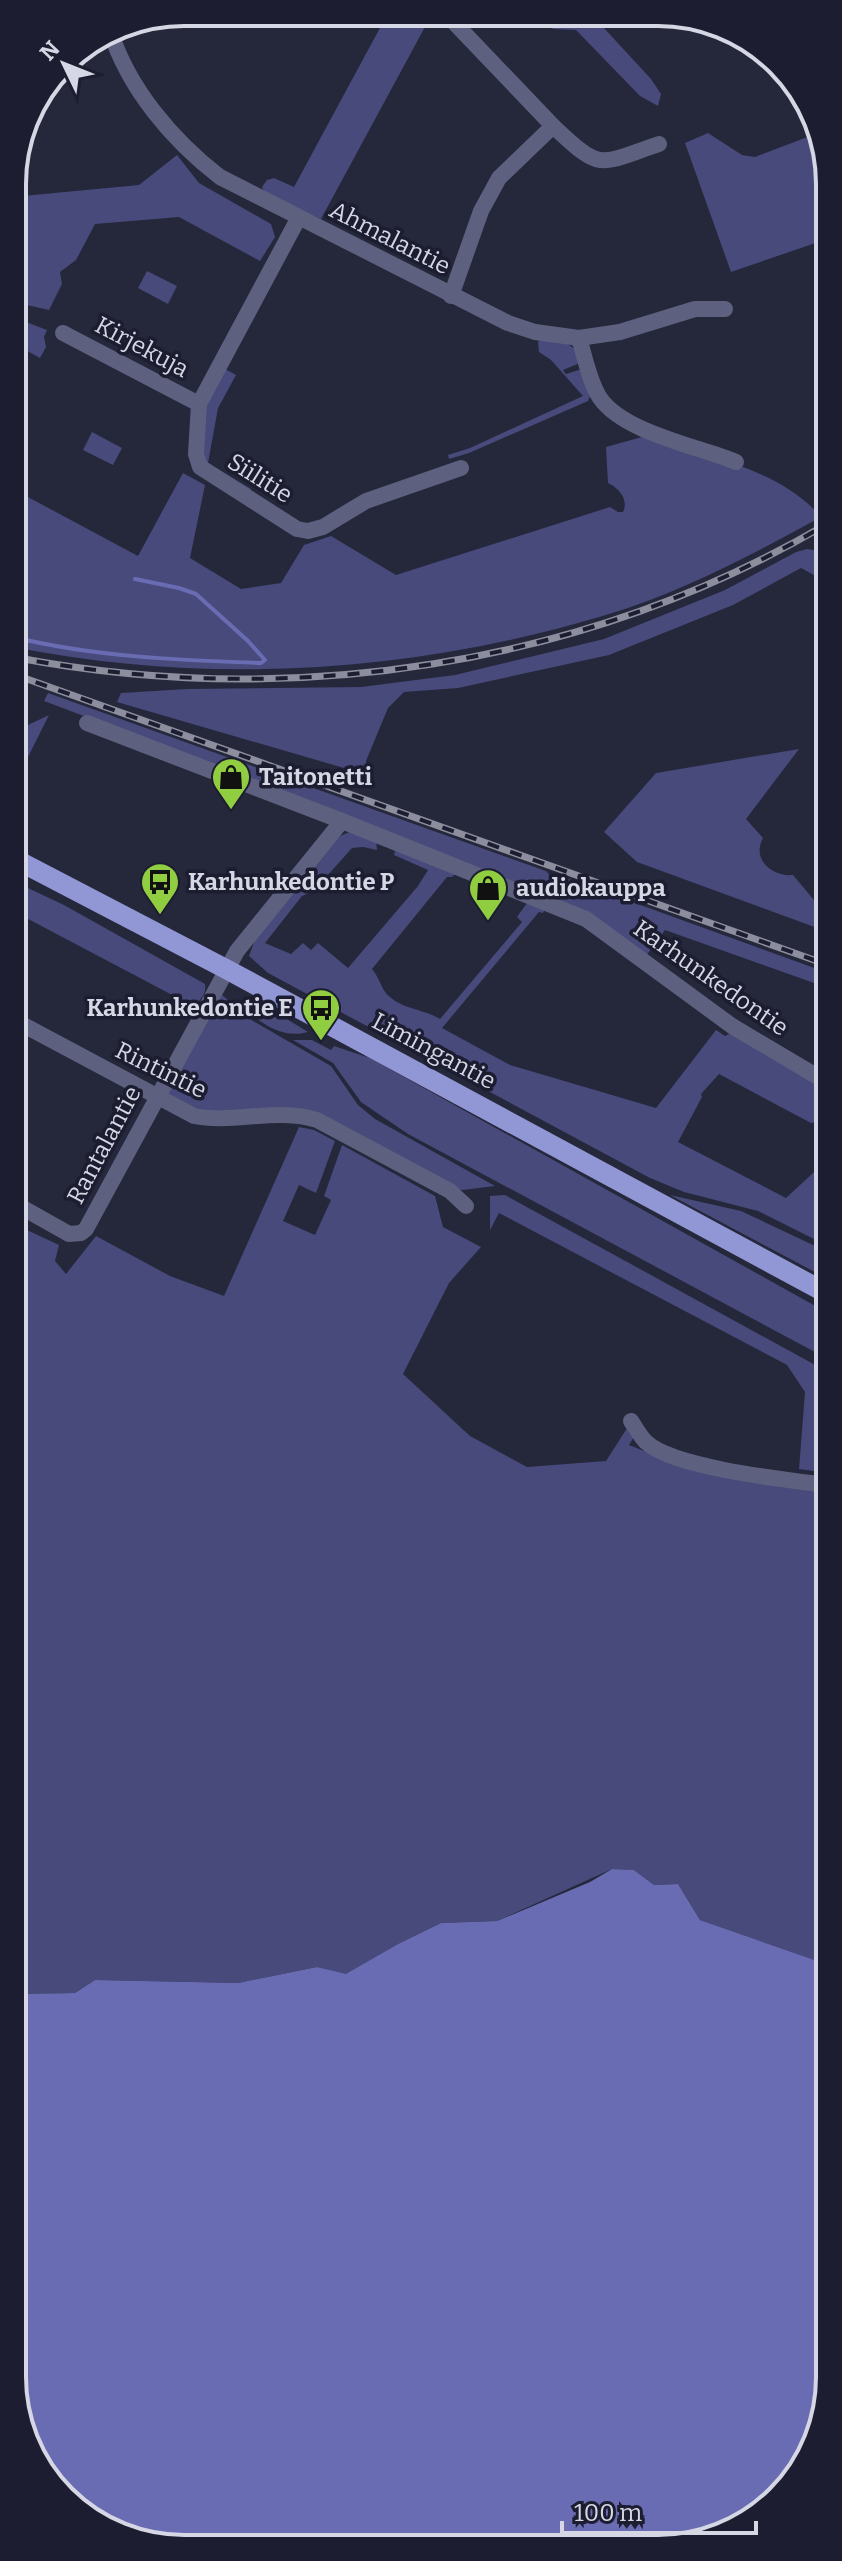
<svg xmlns="http://www.w3.org/2000/svg" width="842" height="2561" font-family="Bitter,serif">
	<rect width="100%" height="100%" fill="#25273a"/>
	<!-- green -->
	<g fill="#474a7b">
		<polygon points="388,13 432,14 321,219 265,194 262,187 267,180 274,178 294,187"/>
		<polygon points="538,14 592,15 651,79 661,94 658,106 640,96 576,30 553,29"/>
		<polygon points="708,133 742,155 755,157 818,133 827,150 827,239 731,272 685,143"/>
		<polygon points="177,155 199,183 271,224 275,237 260,261 179,217 95,224 76,260 60,272 62,284 49,310 13,302 12,197 139,185"/>
		<polygon points="147,271 177,286 168,304 138,288"/>
		<polygon points="13,317 47,330 44,337 46,347 40,358 13,343"/>
		<polygon points="541,339 566,343 575,349 580,363 563,370 566,374 582,369 591,394 588,401 469,453 449,459 448,455 470,448 583,396 551,360 539,352 538,342"/>
		<polygon points="225,369 236,375 218,408 208,463 251,489 248,492 208,469 202,458 205,408"/>
		<polygon points="92,432 122,448 113,465 83,450"/>
		<path d="M642 437C701 453 780 469 821 517 752 555 682 592 606 615 414 673 210 686 13 647V489L138 556 183 473 205 485 190 558 241 589 281 583 304 545 331 536 396 575 610 507 618 512H623C629 500 619 488 608 483L606 447Z"/>
		<polygon points="807,549 827,552 827,577 823,580 801,568 733,605 609,655 458,688 404,692 388,708 366,761 368,775 117,702 121,693 187,689 361,687 455,675 604,639 725,590 796,552"/>
		<path d="M48 693 546 871C551 878 558 880 566 878L828 973V988L665 930 646 956 346 815 44 701Z"/>
		<polygon points="49,715 13,787 13,723 28,725"/>
		<path d="M799 749 746 819 763 838C751 860 773 877 793 875L814 900 819 894 828 897V932L637 862 604 832 656 773Z"/>
		<polygon points="352,831 376,839 377,850 363,847 352,848 319,885 312,879 310,871 340,836"/>
		<path d="M401 849 456 873 452 877H447L372 969C380 978 381 990 390 997 405 1010 424 1009 440 1019L522 922 517 917 527 903 545 909 543 913 539 912 442 1028 510 1065 656 1108 716 1030 725 1036 731 1033 816 1081 828 1108 816 1122 811 1123 719 1074 701 1094 702 1097 678 1142 786 1198 828 1159V1246L758 1211 684 1192 650 1178 268 973 249 956 256 937 296 890 306 889 311 892 302 896 265 943 291 954 303 943 311 950 318 943 348 968 418 886 428 870 394 855 395 851Z"/>
		<path d="M13 881 64 905 205 984C207 993 200 1001 193 1006L13 911Z"/>
		<polygon points="222,995 253,1021 331,1066 358,1105 375,1119 495,1186 463,1190 456,1189 320,1116 207,1113 169,1098 168,1087"/>
		<path d="M249 996 308 1032C283 1039 263 1025 245 1009Z"/>
		<polygon points="293,1040 312,1040 331,1050 334,1046 370,1058 828,1313 828,1359 408,1134 361,1102 333,1063"/>
		<polygon points="299,1127 314,1130 335,1141 316,1193 299,1185 283,1221 315,1235 331,1200 324,1196 342,1145 435,1196 443,1227 481,1247 449,1283 403,1374 470,1436 527,1467 606,1461 629,1425 635,1435 629,1445 664,1459 828,1491 829,1965 700,1920 678,1884 654,1885 634,1870 612,1869 497,1921 441,1923 398,1944 346,1975 317,1967 238,1983 95,1980 75,1993 15,1994 14,1224 59,1245 55,1261 66,1274 96,1236 170,1276 224,1296"/>
		<polygon points="505,1195 828,1372 828,1473 799,1469 805,1392 787,1365 499,1213 490,1230 490,1196"/>
		<polygon points="670,1195 741,1211 828,1252 828,1279"/>
	</g>
	<!-- water -->
	<polygon fill="#696cb2" points="612,1869 634,1870 654,1885 678,1884 700,1920 829,1965 830,2388 788,2490 692,2546 150,2546 62,2498 15,2411 15,1994 75,1993 95,1980 238,1983 317,1967 346,1974 398,1944 441,1923 497,1921 590,1882"/>
	<g fill="none" stroke-linecap="round" stroke-linejoin="round">
		<!-- stream -->
		<path stroke="#696cb2" stroke-width="4" d="M13 637C95 657 177 660 261 663L265 660 248 641 196 594 179 588 135 579"/>
		<!-- minor -->
		<g stroke="#5d607e" stroke-width="16">
			<polyline points="446,14 553,126"/>
			<path d="M110 30C128 88 172 140 220 177L508 323 535 332 579 338 620 332 695 309H725"/>
			<polyline points="298,219 199,404 196,454 200,467 297,529 308,531 323,527 366,501 461,468"/>
			<path d="M451 296 481 211 499 178 553 126C602 172 597 165 659 144"/>
			<polyline points="63,333 199,404"/>
			<path d="M579 338C585 357 589 381 600 398 623 432 697 446 736 462"/>
			<polyline points="87,723 342,821"/>
			<path d="M14 1020 194 1116C234 1124 277 1107 317 1120L450 1191 466 1206"/>
			<polyline points="14,1203 69,1234 81,1233 86,1229 237,951 342,821 586,919 732,1026 828,1083"/>
			<path d="M631 1421C636 1428 640 1436 646 1442 673 1468 788 1480 828 1485"/>
		</g>
		<!-- major -->
		<polyline stroke="#9196d4" stroke-width="20" points="13,858 226,969 828,1294"/>
		<!-- rail casing -->
		<g stroke="#8c8d9d" stroke-width="7">
			<g id="rail">
				<path d="M13 657C290 710 583 667 827 524"/>
				<polyline points="13,674 828,965"/>
			</g>
		</g>
		<!-- rail -->
		<use href="#rail" stroke="#1c1d30" stroke-width="4" stroke-dasharray="12" stroke-linecap="butt"/>
	</g>
	<!-- icons -->
	<defs>
		<g id="shop-pin" transform="scale(2)"><path d="M0 17L-7.5 6A9.5 9.5 0 1 1 7.5 6Z" fill="#90cd41" stroke="#1c1d30"/><path d="M-5-2.5h2.3a2.7 3.5 0 0 1 5.4 0H5L5.5 6h-11ZM-1.5-2.5h3a1.5 2.3 0 0 0-3 0Z" fill="#111"/></g>
		<g id="bus-pin" transform="scale(2)"><path d="M0 17L-7.5 6A9.5 9.5 0 1 1 7.5 6Z" fill="#90cd41" stroke="#1c1d30"/><path d="M-5-6H5V4H4V6H2V4H-2V6H-4V4H-5ZM-3.5-4V0h7V-4ZM-3.5 1.2v1.5H-2V1.2ZM2 1.2v1.5H3.5V1.2Z" fill="#111"/></g>
	</defs>
	<g fill-rule="evenodd">
		<use href="#shop-pin" x="231" y="777"/>
		<use href="#bus-pin" x="160" y="882"/>
		<use href="#shop-pin" x="488" y="888"/>
		<use href="#bus-pin" x="321" y="1008"/>
	</g>
	<g text-anchor="middle" stroke-width="7" stroke-linejoin="round" paint-order="stroke">
		<!-- street labels -->
		<g font-size="24" fill="#d6d7e4" stroke="#1c1d30">
			<text transform="translate(390 238) rotate(27)" y="8">Ahmalantie</text>
			<text transform="translate(142 347) rotate(28)" y="8">Kirjekuja</text>
			<text transform="translate(260 478) rotate(32)" y="8">Siilitie</text>
			<text transform="translate(711 978) rotate(35)" y="8">Karhunkedontie</text>
			<text transform="translate(434 1051) rotate(28)" y="8">Limingantie</text>
			<text transform="translate(161 1070) rotate(26)" y="8">Rintintie</text>
			<text transform="translate(104 1145) rotate(-62)" y="8">Rantalantie</text>
		</g>
		<!-- poi labels -->
		<g font-size="24" font-weight="bold" fill="#d6d7e4" stroke="#1c1d30" text-anchor="start">
			<text x="259" y="785">Taitonetti</text>
			<text x="188" y="890">Karhunkedontie P</text>
			<text x="516" y="896">audiokauppa</text>
			<text x="293" y="1016" text-anchor="end">Karhunkedontie E</text>
		</g>
	</g>
	<!-- crop -->
	<path d="M0 0H842V2561H0ZM184 26H658A158 158 0 0 1 816 184V2377A158 158 0 0 1 658 2535H184A158 158 0 0 1 26 2377V184A158 158 0 0 1 184 26Z" fill="#1c1d30" fill-rule="evenodd"/>
	<path fill="none" stroke="#d6d7e4" stroke-width="4" d="M184 26H658A158 158 0 0 1 816 184V2377A158 158 0 0 1 658 2535H184A158 158 0 0 1 26 2377V184A158 158 0 0 1 184 26Z"/>
	<!-- north arrow -->
	<g transform="translate(64 64) rotate(313)" stroke="#1c1d30" stroke-width="6" paint-order="stroke">
	<path d="M0-6L14 30L0 20L-14 30Z" fill="#d6d7e4"/>
	<text y="-12" font-size="22" font-weight="bold" text-anchor="middle" fill="#d6d7e4">N</text>
	</g>
	<!-- scale -->
	<path d="M562 2521v12h194v-12" fill="none" stroke="#d6d7e4" stroke-width="4"/>
	<text x="574" y="2521" font-size="24" fill="#d6d7e4" stroke="#1c1d30" stroke-width="6" paint-order="stroke">100 m</text>
</svg>
